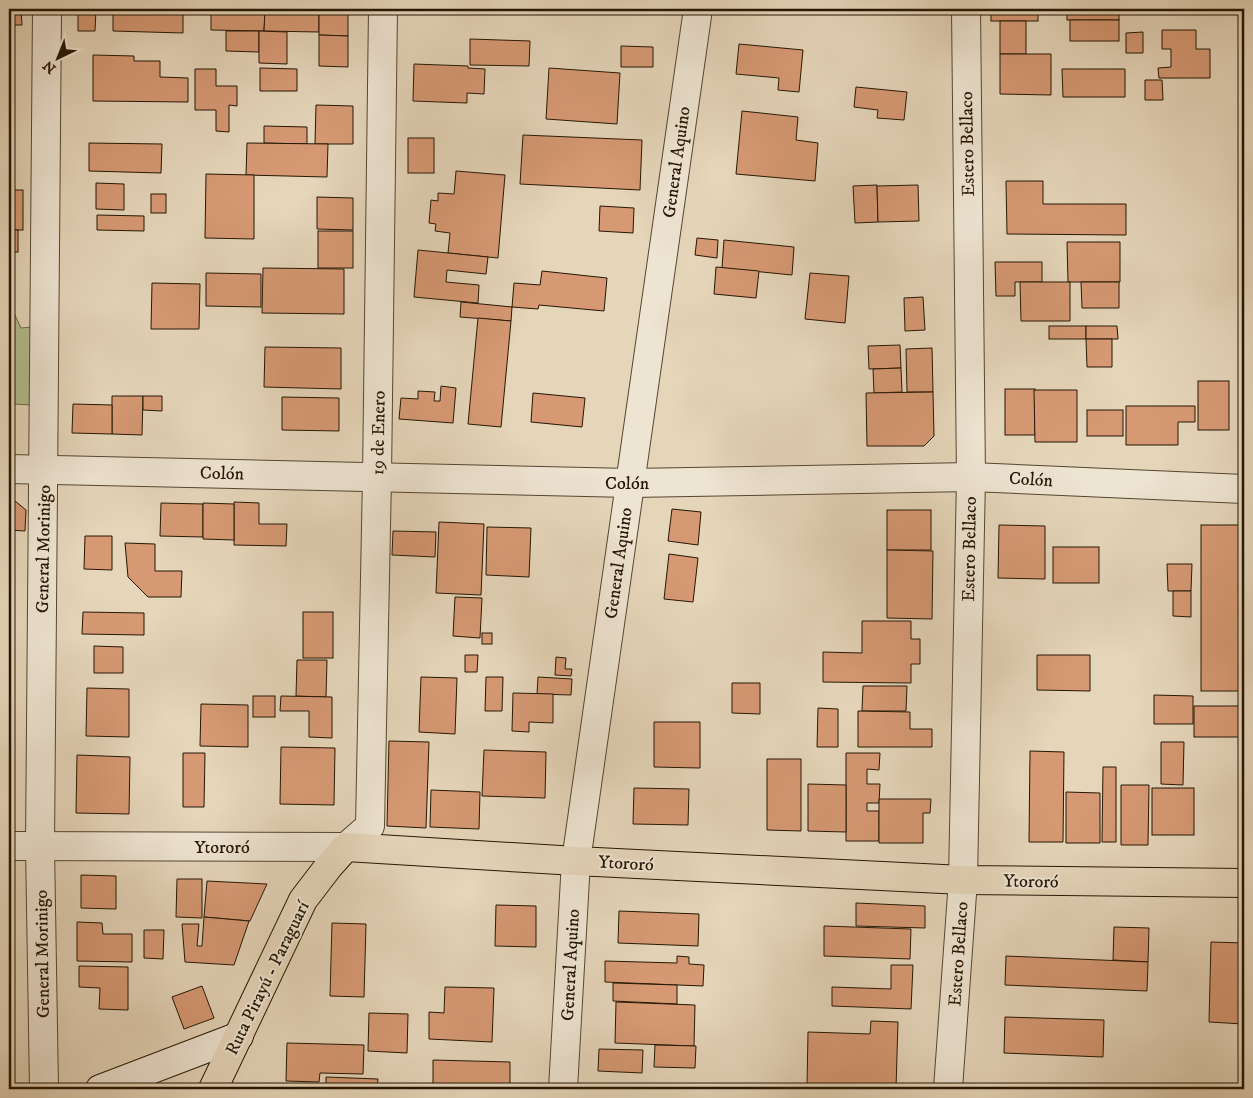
<svg xmlns="http://www.w3.org/2000/svg" width="1253" height="1098" font-family="'IM FELL DW Pica',serif">
	<rect width="100%" height="100%" fill="#e5d5b9"/>
	<filter id="stains"><feTurbulence type="fractalNoise" baseFrequency=".004" numOctaves="4"/><feColorMatrix values="0 0 0 0 .2 0 0 0 0 .09 0 0 0 0 .02 0 0 0 .5 -.17"/></filter>
	<radialGradient id="worn" r=".72"><stop offset=".6" stop-color="#630" stop-opacity="0"/><stop offset="1" stop-color="#630" stop-opacity=".3"/></radialGradient>
	<!-- green -->
	<path fill="#b3bd90" stroke="#6c6a4a" d="M13 311 21 328 32 327V405L13 404C7 380 5 334 13 311Z"/>
	<!-- building -->
	<g fill="#d69974" stroke="#251604">
		<polygon points="9,9 21,9 22,25 9,25"/>
		<polygon points="78,9 96,9 95,31 78,31"/>
		<polygon points="113,9 183,9 183,33 113,31"/>
		<polygon points="211,9 240,9 240,14 265,14 264,31 211,30"/>
		<polygon points="265,9 319,9 319,32 264,31"/>
		<polygon points="319,9 348,9 348,36 319,35"/>
		<rect x="991" y="9" width="47" height="12"/>
		<rect x="1067" y="9" width="52" height="11"/>
		<rect x="1070" y="20" width="49" height="21"/>
		<rect x="1000" y="21" width="26" height="33"/>
		<polygon points="1162,30 1196,30 1196,49 1210,49 1210,78 1159,78 1158,68 1171,67 1171,49 1162,49"/>
		<polygon points="226,31 259,31 259,52 226,51"/>
		<polygon points="259,31 287,32 287,64 259,63"/>
		<polygon points="1143,32 1143,53 1126,53 1126,33"/>
		<polygon points="319,35 348,36 348,67 319,66"/>
		<polygon points="470,39 530,41 529,66 470,65"/>
		<polygon points="739,44 803,50 799,92 778,90 779,78 736,74"/>
		<polygon points="621,46 653,47 653,67 621,67"/>
		<polygon points="1000,54 1051,54 1051,95 1000,94"/>
		<polygon points="93,55 134,56 134,61 160,61 160,77 188,78 188,102 93,101"/>
		<polygon points="414,64 468,66 468,68 485,69 484,94 467,93 467,103 413,101"/>
		<polygon points="260,68 297,69 297,91 260,91"/>
		<polygon points="549,68 620,73 617,124 546,119"/>
		<polygon points="195,69 216,69 216,86 237,86 237,106 229,105 229,132 216,131 216,110 195,110"/>
		<polygon points="1062,69 1125,69 1125,97 1063,97"/>
		<polygon points="1145,80 1162,80 1163,100 1145,100"/>
		<polygon points="856,87 907,92 904,120 877,118 878,110 854,107"/>
		<polygon points="316,105 353,106 353,144 315,144"/>
		<polygon points="742,111 798,117 796,140 818,143 815,181 736,174"/>
		<polygon points="264,126 307,127 307,144 264,143"/>
		<polygon points="523,135 642,140 640,190 520,184"/>
		<rect x="408" y="138" width="26" height="35"/>
		<polygon points="89,143 162,144 161,173 89,171"/>
		<polygon points="247,143 328,144 327,177 246,175"/>
		<polygon points="456,171 505,175 498,258 448,253 450,233 435,231 436,224 429,223 431,200 438,201 438,193 454,194"/>
		<polygon points="206,174 254,175 254,239 205,238"/>
		<polygon points="1006,181 1043,181 1043,204 1126,204 1126,235 1007,234"/>
		<polygon points="96,183 124,184 124,210 96,209"/>
		<polygon points="877,185 878,222 855,223 853,186"/>
		<polygon points="918,185 919,221 878,222 877,186"/>
		<rect x="9" y="190" width="14" height="40"/>
		<rect x="151" y="194" width="15" height="19"/>
		<polygon points="317,197 353,198 353,230 317,229"/>
		<polygon points="600,206 634,208 633,233 599,231"/>
		<polygon points="97,215 144,216 144,231 97,230"/>
		<rect x="9" y="230" width="9" height="22"/>
		<rect x="318" y="231" width="35" height="37"/>
		<polygon points="697,238 718,240 717,258 695,255"/>
		<polygon points="724,240 794,247 792,275 722,268"/>
		<polygon points="1067,242 1120,242 1120,282 1068,282"/>
		<polygon points="418,250 488,257 486,274 447,270 446,282 479,285 478,303 414,297"/>
		<polygon points="995,262 1042,262 1042,282 1015,282 1015,296 996,296"/>
		<polygon points="716,267 759,271 756,298 714,294"/>
		<polygon points="263,268 344,269 344,314 262,313"/>
		<polygon points="542,271 607,278 604,311 539,305 538,309 512,307 514,283 540,285"/>
		<polygon points="206,273 261,274 261,307 206,306"/>
		<polygon points="810,273 849,276 845,323 805,319"/>
		<polygon points="1020,282 1070,282 1070,321 1021,321"/>
		<polygon points="1081,282 1119,282 1119,308 1082,308"/>
		<polygon points="152,283 200,284 199,329 151,329"/>
		<polygon points="923,297 925,330 905,331 904,298"/>
		<polygon points="461,302 512,307 511,321 460,317"/>
		<polygon points="478,318 511,321 501,427 468,424"/>
		<rect x="1049" y="326" width="37" height="13"/>
		<polygon points="1086,326 1117,326 1118,339 1086,339"/>
		<polygon points="1086,339 1112,339 1112,367 1087,367"/>
		<polygon points="900,345 901,368 869,369 868,346"/>
		<polygon points="265,347 341,348 341,389 264,387"/>
		<polygon points="932,348 933,392 907,392 906,349"/>
		<polygon points="901,368 902,392 874,393 873,369"/>
		<rect x="1198" y="381" width="31" height="49"/>
		<polygon points="9,384 14,384 12,431 9,431"/>
		<polygon points="441,386 456,388 453,423 399,419 401,398 418,399 418,391 435,392 434,401 440,401"/>
		<rect x="1005" y="389" width="30" height="46"/>
		<polygon points="1034,390 1077,390 1077,442 1035,442"/>
		<polygon points="933,392 934,436 924,446 867,446 866,393"/>
		<polygon points="533,393 585,398 582,427 531,422"/>
		<polygon points="112,396 143,396 142,435 112,434"/>
		<polygon points="143,396 162,396 162,411 143,410"/>
		<polygon points="282,397 339,398 339,431 282,430"/>
		<polygon points="73,404 112,405 112,434 72,433"/>
		<polygon points="1126,406 1195,406 1195,422 1178,422 1178,445 1126,445"/>
		<rect x="1087" y="410" width="36" height="26"/>
		<polygon points="9,496 26,510 25,531 9,530"/>
		<polygon points="234,502 259,503 259,524 287,524 286,546 234,545"/>
		<polygon points="161,503 203,504 203,537 160,536"/>
		<polygon points="203,503 234,504 234,540 203,539"/>
		<polygon points="672,509 701,512 698,545 668,541"/>
		<rect x="887" y="510" width="44" height="40"/>
		<polygon points="439,522 484,524 481,595 436,593"/>
		<polygon points="999,525 1045,526 1045,579 998,578"/>
		<rect x="1201" y="525" width="43" height="166"/>
		<polygon points="487,527 531,528 529,577 486,575"/>
		<polygon points="393,531 436,532 435,557 392,555"/>
		<polygon points="85,536 112,536 112,570 84,569"/>
		<polygon points="125,543 155,544 155,571 182,571 181,597 148,597 128,577"/>
		<rect x="1053" y="547" width="46" height="36"/>
		<polygon points="887,550 933,551 932,619 887,618"/>
		<polygon points="669,554 698,558 693,602 664,599"/>
		<polygon points="1167,564 1192,564 1191,591 1168,591"/>
		<polygon points="1173,591 1191,591 1191,617 1173,616"/>
		<polygon points="455,597 482,598 480,638 453,636"/>
		<polygon points="83,612 144,613 144,635 82,634"/>
		<rect x="303" y="612" width="30" height="46"/>
		<polygon points="862,621 911,621 911,639 920,639 920,664 911,664 911,683 823,682 823,652 862,653"/>
		<rect x="482" y="633" width="10" height="11"/>
		<polygon points="94,646 123,647 123,673 94,673"/>
		<polygon points="465,655 478,655 477,672 465,672"/>
		<polygon points="1037,655 1090,655 1090,691 1037,690"/>
		<polygon points="556,657 566,658 565,669 572,669 571,676 555,675"/>
		<polygon points="297,660 327,660 326,697 296,696"/>
		<polygon points="421,677 457,678 455,734 419,732"/>
		<polygon points="486,677 503,677 502,711 485,711"/>
		<polygon points="538,677 572,679 571,695 537,694"/>
		<polygon points="732,683 760,683 760,714 732,713"/>
		<polygon points="863,686 907,686 906,711 862,711"/>
		<polygon points="87,688 129,689 129,737 86,736"/>
		<polygon points="513,693 553,694 553,723 529,722 529,732 512,731"/>
		<polygon points="1154,695 1193,696 1193,724 1154,724"/>
		<rect x="253" y="696" width="22" height="21"/>
		<polygon points="281,696 332,697 332,738 309,737 309,711 280,711"/>
		<polygon points="201,704 248,705 248,747 200,746"/>
		<rect x="1194" y="706" width="47" height="31"/>
		<polygon points="818,708 838,709 838,747 817,747"/>
		<polygon points="858,711 910,712 910,729 932,729 932,747 858,747"/>
		<polygon points="654,722 700,722 700,768 654,767"/>
		<polygon points="389,741 429,742 426,828 387,826"/>
		<polygon points="1161,742 1184,742 1183,785 1161,784"/>
		<polygon points="281,747 335,748 334,805 280,804"/>
		<polygon points="484,750 546,752 545,798 482,796"/>
		<polygon points="1030,751 1064,752 1063,842 1029,842"/>
		<polygon points="183,753 205,753 204,807 183,807"/>
		<polygon points="846,753 880,753 879,770 867,769 867,784 880,784 879,803 867,803 867,811 879,811 879,841 846,841"/>
		<polygon points="77,755 130,757 129,814 76,813"/>
		<polygon points="767,759 801,759 801,831 767,830"/>
		<polygon points="1103,767 1116,767 1116,842 1102,842"/>
		<polygon points="808,784 846,785 846,832 808,831"/>
		<polygon points="1121,785 1149,785 1148,845 1121,845"/>
		<polygon points="634,788 689,789 688,825 633,824"/>
		<rect x="1152" y="788" width="42" height="47"/>
		<polygon points="431,790 480,792 479,829 430,827"/>
		<polygon points="1066,792 1100,793 1100,843 1066,843"/>
		<polygon points="879,799 931,799 930,813 923,813 923,843 879,843"/>
		<polygon points="81,875 116,876 116,909 81,908"/>
		<polygon points="177,879 202,879 202,918 176,917"/>
		<polygon points="207,881 267,884 250,921 204,917"/>
		<polygon points="856,903 925,906 925,928 856,926"/>
		<polygon points="496,905 536,906 536,947 495,946"/>
		<polygon points="619,911 699,914 698,946 618,943"/>
		<polygon points="204,917 249,921 234,965 185,962 182,924 199,924 197,946 202,946"/>
		<polygon points="77,922 102,923 103,934 132,934 132,962 77,961"/>
		<polygon points="332,923 366,924 364,997 330,996"/>
		<polygon points="824,926 911,929 910,959 824,956"/>
		<polygon points="1114,927 1149,928 1148,962 1113,960"/>
		<polygon points="144,930 164,930 163,959 144,958"/>
		<polygon points="1211,942 1244,943 1243,1024 1209,1022"/>
		<polygon points="677,956 689,957 689,964 704,965 703,986 605,982 605,961 677,963"/>
		<polygon points="1006,956 1148,962 1147,991 1005,985"/>
		<polygon points="891,965 913,965 911,1009 832,1006 832,987 891,989"/>
		<polygon points="79,966 128,967 128,1010 99,1009 100,988 79,987"/>
		<polygon points="613,983 677,985 677,1004 613,1001"/>
		<polygon points="202,986 214,1018 184,1029 172,997"/>
		<polygon points="445,987 494,988 492,1042 429,1039 429,1012 444,1013"/>
		<polygon points="616,1002 695,1005 694,1046 615,1043"/>
		<polygon points="369,1013 408,1014 407,1053 368,1051"/>
		<polygon points="1005,1017 1104,1020 1103,1057 1004,1053"/>
		<polygon points="871,1021 898,1022 896,1088 807,1085 808,1032 870,1034"/>
		<polygon points="287,1043 364,1045 363,1074 320,1073 319,1082 286,1081"/>
		<polygon points="655,1045 696,1046 695,1068 654,1067"/>
		<polygon points="599,1049 643,1050 642,1073 598,1071"/>
		<polygon points="433,1060 510,1062 510,1089 433,1089"/>
		<polygon points="326,1077 378,1079 377,1089 326,1089"/>
		<polygon points="740,1084 760,1085 760,1089 740,1089"/>
		<polygon points="760,1085 788,1086 788,1089 760,1089"/>
	</g>
	<g fill="none" stroke-linecap="round" stroke-linejoin="round">
		<!-- minor casing -->
		<g stroke="#554631" stroke-width="30">
			<g id="minor">
				<polyline points="9,469 630,483 971,477 1244,489"/>
				<polyline points="9,846 346,847"/>
				<polyline points="44,1089 40,846 47,9"/>
				<polyline points="563,1089 576,861 698,9"/>
				<polyline points="948,1089 963,880 971,477 966,9"/>
			</g>
		</g>
		<!-- tertiary casing -->
		<g stroke="#554631" stroke-width="30">
			<polyline id="tertiary" points="346,847 370,826 377,477 383,9"/>
		</g>
		<!-- secondary casing -->
		<g stroke="#251604" stroke-width="30">
			<polyline id="secondary" points="100,1089 239,1036"/>
		</g>
		<!-- primary casing -->
		<g stroke="#251604" stroke-width="30">
			<polyline id="primary" points="213,1089 303,900 329,866 346,847 576,861 963,880 1244,883"/>
		</g>
		<!-- minor -->
		<use href="#minor" stroke="#eee4d2" stroke-width="28"/>
		<!-- tertiary -->
		<use href="#tertiary" stroke="#eee4d2" stroke-width="28"/>
		<!-- secondary -->
		<use href="#secondary" stroke="#eee4d2" stroke-width="28"/>
		<!-- primary -->
		<use href="#primary" stroke="#e5d5b9" stroke-width="28"/>
	</g>
	<g text-anchor="middle" stroke-width="4" stroke-linejoin="round" paint-order="stroke">
		<!-- street labels -->
		<g font-size="18" fill="#251604" stroke="#eee4d2">
			<text transform="translate(967 144) rotate(-91)" y="6">Estero Bellaco</text>
			<text transform="translate(676 162) rotate(-82)" y="6">General Aquino</text>
			<text transform="translate(378 433) rotate(-89)" y="6">19 de Enero</text>
			<text transform="translate(222 473) rotate(1)" y="6">Colón</text>
			<text transform="translate(1031 479) rotate(3)" y="6">Colón</text>
			<text x="627" y="489">Colón</text>
			<text transform="translate(43 549) rotate(-89)" y="6">General Morinigo</text>
			<text transform="translate(969 549) rotate(-89)" y="6">Estero Bellaco</text>
			<text transform="translate(618 563) rotate(-82)" y="6">General Aquino</text>
			<text x="222" y="853">Ytororó</text>
			<text transform="translate(626 863) rotate(3)" y="6">Ytororó</text>
			<text transform="translate(1031 881) rotate(1)" y="6">Ytororó</text>
			<text transform="translate(42 954) rotate(-91)" y="6">General Morinigo</text>
			<text transform="translate(958 954) rotate(-86)" y="6">Estero Bellaco</text>
			<text transform="translate(570 965) rotate(-87)" y="6">General Aquino</text>
			<text transform="translate(267 978) rotate(-64)" y="6">Ruta Pirayú - Paraguarí</text>
		</g>
	</g>
	<!-- margin -->
	<rect width="1253" height="1098" fill="none" stroke="#e5d5b9" stroke-width="30"/>
	<rect x="10" y="10" width="1233" height="1078" fill="none" stroke="#251604" stroke-width="2.5"/>
	<rect x="15" y="15" width="1223" height="1068" fill="none" stroke="#251604"/>
	<!-- north arrow -->
	<g transform="translate(58 58) rotate(223)" stroke="#eee4d2" stroke-width="4" paint-order="stroke">
	<path d="M0-4L9 19L0 12L-9 19Z" fill="#251604"/>
	<text y="-8" font-size="14" font-weight="bold" text-anchor="middle" fill="#251604">N</text>
	</g>
	<rect width="100%" height="100%" filter="url(#stains)"/>
	<rect width="100%" height="100%" fill="url(#worn)"/>
</svg>
